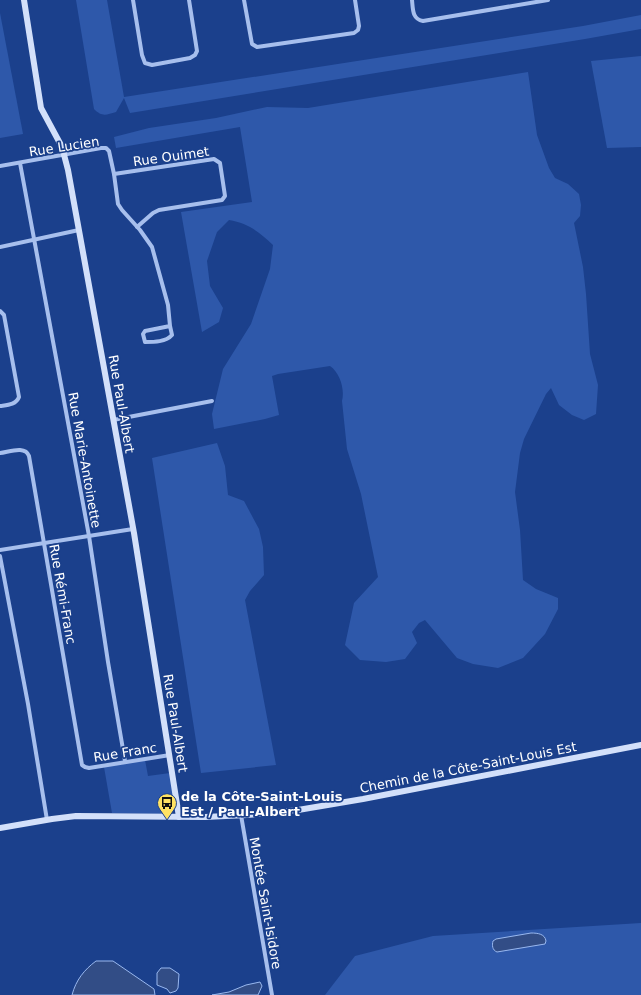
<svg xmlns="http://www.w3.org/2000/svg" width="641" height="995" font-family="'DejaVu Sans',sans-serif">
	<rect width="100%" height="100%" fill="#1b408c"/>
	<!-- green -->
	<g fill="#2e58aa">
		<path d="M76 0H107L124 97 583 26 641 15V29L585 39 130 113 124 98 116 112C106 115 102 117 94 109Z"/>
		<polygon points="0,13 23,134 0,138"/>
		<polygon points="641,56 641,147 607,148 591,61"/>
		<path d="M528 72 537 135 549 168 555 178 568 184 579 194 581 205 580 216 574 223 583 267 586 294 590 354 598 385 596 414 584 420 572 415 559 405 551 388 546 394 524 439 520 453 515 492 520 530 523 580 536 589 558 598V609L545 634 523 658 498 668 473 664 457 658 425 620 419 623 412 632 417 643 405 659 386 662 360 660 345 645 354 603 378 577 361 494 347 449 342 401C345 389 340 373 330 366L278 374 272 376 279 415 265 419 214 429 212 414 223 369 251 324 270 269 273 245C259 232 248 223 229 220L217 232 207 261 210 286 223 308 219 322 202 332 181 212 252 202 240 127 116 148 114 137 149 128 216 118 267 107 308 108Z"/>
		<polygon points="217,443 225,466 228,495 244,501 259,529 263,547 264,575 250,591 245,600 276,765 201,773 152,458"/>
		<polygon points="145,760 148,776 170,773 175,809 173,812 168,814 112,813 104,767"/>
		<polygon points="641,923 641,995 325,995 355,956 433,936"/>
	</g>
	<!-- water -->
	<g fill="#324d86" stroke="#99b8ef">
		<path d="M531 933C538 933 545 934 546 941L545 944 497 952C492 950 492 945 493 941L496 939Z"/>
		<path d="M96 961H113L154 989 155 995H72C76 980 84 970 96 961Z"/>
		<polygon points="161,968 170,968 179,974 178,988 176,991 170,993 167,989 157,985 157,973"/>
		<polygon points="260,982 262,986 258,995 212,995 229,992 246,985"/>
	</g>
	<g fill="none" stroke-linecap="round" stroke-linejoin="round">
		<!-- street -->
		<g stroke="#a7bfed" stroke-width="4">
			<polyline points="133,0 142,55 145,63 152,65 190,58 195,55 197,51 189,0"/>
			<polyline points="244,0 252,44 257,47 354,33 358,30 359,26 355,0"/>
			<path d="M412 0C413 9 412 19 423 21L548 0"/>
			<polyline points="20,163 89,536 108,662 125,761"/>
			<path d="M0 166 101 148H106L109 151 114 174 118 204 122 210 140 230 152 247 168 305 170 326 145 331 143 334 145 342C154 342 166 342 172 335L170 326"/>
			<polyline points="114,174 214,159 220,163 225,196 222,200 159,210 153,213 137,227"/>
			<polyline points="0,247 79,230"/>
			<path d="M0 311 4 315 19 397C16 405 7 405 0 406"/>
			<polyline points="113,420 212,401"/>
			<path d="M0 453C9 452 25 445 29 456L82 765 85 767 89 768 170 755"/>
			<polyline points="0,550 133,529"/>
			<polyline points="0,556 28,704 47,820"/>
			<polyline points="241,815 272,995"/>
		</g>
		<!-- secondary -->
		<g stroke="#d3e0fa" stroke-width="6">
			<polyline points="24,0 41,108 62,147 68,170 134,533 179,817"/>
			<polyline points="0,828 52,819 76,816 205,817 247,815 298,810 363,799 641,745"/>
		</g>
	</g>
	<!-- icons -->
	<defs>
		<g id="bus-pin" transform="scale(1)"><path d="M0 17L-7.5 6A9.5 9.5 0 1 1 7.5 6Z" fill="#ffe263" stroke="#1b408c"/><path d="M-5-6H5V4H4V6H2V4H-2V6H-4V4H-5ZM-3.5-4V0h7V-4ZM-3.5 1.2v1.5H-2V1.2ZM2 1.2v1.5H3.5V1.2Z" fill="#111"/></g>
	</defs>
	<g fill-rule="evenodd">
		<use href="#bus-pin" x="167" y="803"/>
	</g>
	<g text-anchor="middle" stroke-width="3.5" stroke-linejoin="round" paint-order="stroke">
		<!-- street labels -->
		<g font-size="13" fill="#fff" stroke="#1b408c">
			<text transform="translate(64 146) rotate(-9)" y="5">Rue Lucien</text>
			<text transform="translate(171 156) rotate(-8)" y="5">Rue Ouimet</text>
			<text transform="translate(122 404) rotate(80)" y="5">Rue Paul-Albert</text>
			<text transform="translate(85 460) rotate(80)" y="5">Rue Marie-Antoinette</text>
			<text transform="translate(63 594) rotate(80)" y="5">Rue Rémi-Franc</text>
			<text transform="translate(176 723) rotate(81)" y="5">Rue Paul-Albert</text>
			<text transform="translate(125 752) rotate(-9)" y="5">Rue Franc</text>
			<text transform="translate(468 767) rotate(-11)" y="5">Chemin de la Côte-Saint-Louis Est</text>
			<text transform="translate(266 903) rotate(80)" y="5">Montée Saint-Isidore</text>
		</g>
		<!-- poi labels -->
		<g font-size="13" font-weight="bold" fill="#fff" stroke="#1b408c" text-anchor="start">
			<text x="181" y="801">de la Côte-Saint-Louis<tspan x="181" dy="15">Est / Paul-Albert</tspan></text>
		</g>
	</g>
</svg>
